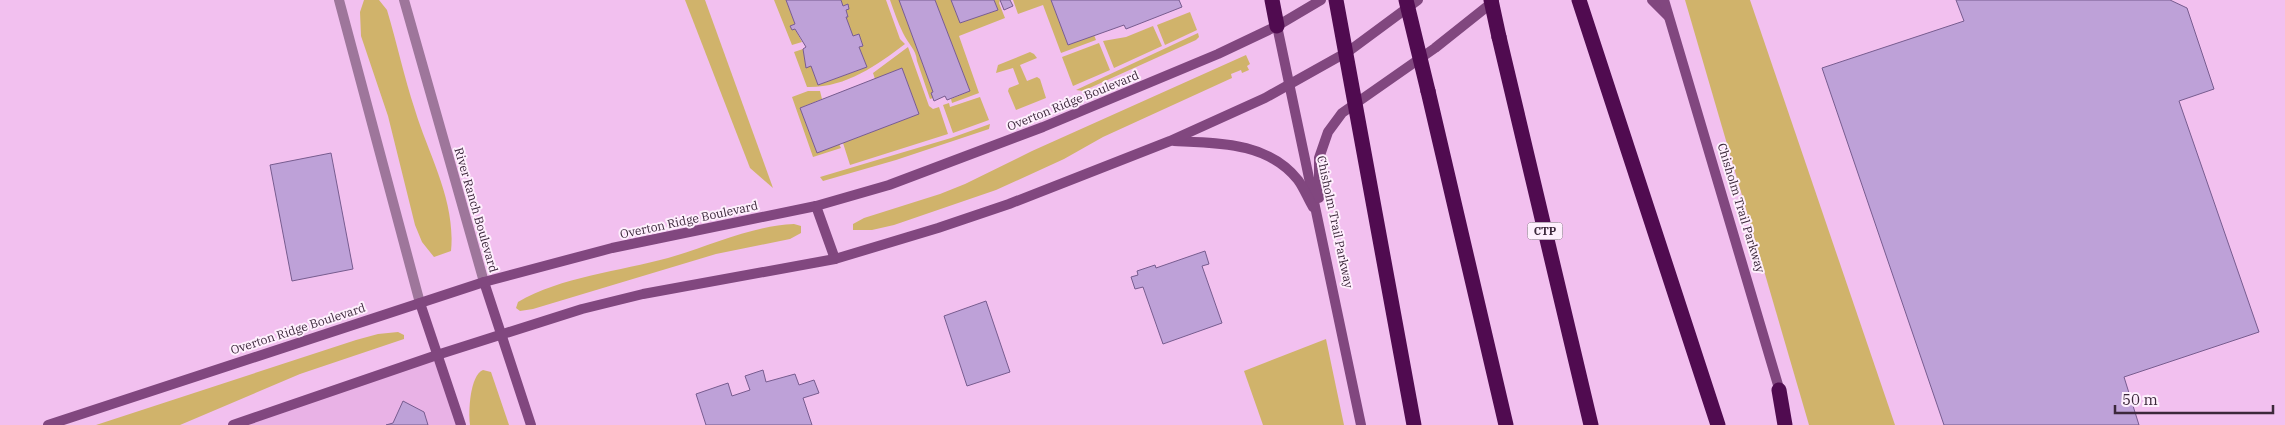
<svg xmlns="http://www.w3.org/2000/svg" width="2285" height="425" font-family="'IBM Plex Serif',serif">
	<rect width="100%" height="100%" fill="#f2c0ef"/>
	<!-- built -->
	<polygon fill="#e9b2e6" points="437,355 461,425 234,425"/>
	<!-- green -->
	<g fill="#d0b36b">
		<path d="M364 0H379L387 10C397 43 404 77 415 110 429 156 456 201 451 251L434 257 422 242 415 225 388 116 361 36 360 12Z"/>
		<polygon points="685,0 705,0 773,188 750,168"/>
		<polygon points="774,0 786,0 795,24 790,26 792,30 795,29 802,42 792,45"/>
		<path d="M841 0H886L900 39 905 44C876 66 845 88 807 87L794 52 803 49 806 67 811 66 818 85 867 67 859 47 863 46 859 34 853 36 846 17 848 16 846 10 849 8 848 4 843 6Z"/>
		<path d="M890 0H899L933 92 931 93 933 98 930 99 917 61C916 49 908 44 903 33 898 23 894 11 890 0Z"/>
		<polygon points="935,0 951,0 960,23 998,10 994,0 1000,0 999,3 1005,18 959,36 979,93 952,103 951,99 970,91"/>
		<polygon points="1013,0 1051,0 1068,45 1094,35 1096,40 1061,53 1043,5 1018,14"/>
		<polygon points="1685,0 1750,0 1895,425 1809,425"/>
		<polygon points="1190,12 1197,30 1165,45 1157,25"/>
		<polygon points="1153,26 1162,46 1114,68 1103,41 1126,37"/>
		<polygon points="1198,33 1199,37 1196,40 1083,91 1076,90"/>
		<polygon points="1099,43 1110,70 1073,86 1062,57"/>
		<polygon points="908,47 929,106 933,109 939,107 948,134 850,165 843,143 919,114 902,68 875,79 873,73"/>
		<polygon points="1030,52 1034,54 1037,58 1020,65 1027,81 1037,77 1040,79 1046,98 1016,110 1008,91 1009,88 1019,84 1013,68 996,73 998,65"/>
		<polygon points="1246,55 1250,64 1247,66 1249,70 1242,73 1241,70 1231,74 1232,78 1103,137 1064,159 996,190 894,225 872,230 853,230 853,224 864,218 940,194 965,184 1032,151"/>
		<polygon points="808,91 820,91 822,99 800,108 817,153 839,144 841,148 813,157 792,97"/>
		<polygon points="980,97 989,120 953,133 943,105 949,103 950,107"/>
		<polygon points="990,124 989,129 896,160 823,181 820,177 951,138"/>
		<path d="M794 224 801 226V233L790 239 716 254 533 309 520 311 516 308 518 302C560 277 621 271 668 258 710 246 751 226 794 224Z"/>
		<polygon points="398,332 404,335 404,339 300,374 180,425 96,425 356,340 378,334"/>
		<polygon points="1326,339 1344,425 1263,425 1244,371"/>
		<path d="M483 370 491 372 509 425H470C468 412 470 375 483 370Z"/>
	</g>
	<!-- building -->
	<g fill="#bea1d8" stroke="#775c8f">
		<polygon points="786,0 841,0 843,6 848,4 849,9 846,10 848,17 846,17 853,36 859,34 863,46 859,47 867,67 818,85 811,66 806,68 803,49 806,47 795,29 792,30 790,26 795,24"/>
		<polygon points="899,0 935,0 970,91 947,100 945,96 934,101 931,93 933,92"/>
		<polygon points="951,0 994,0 998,10 960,23"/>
		<polygon points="1000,0 1010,0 1013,6 1004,10"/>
		<polygon points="1051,0 1179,0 1182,7 1126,29 1124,25 1068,45"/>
		<polygon points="1956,0 2170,0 2187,8 2214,89 2179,101 2259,332 2124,377 2139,425 1944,425 1822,68 1964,21"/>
		<polygon points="902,68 919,114 817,153 800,108"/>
		<polygon points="331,153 353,269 292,281 270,165"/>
		<polygon points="1205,251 1209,264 1202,266 1222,323 1163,344 1143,287 1135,289 1131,277 1138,275 1137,271 1155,265 1156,268"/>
		<polygon points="986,301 1010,372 967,386 944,316"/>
		<polygon points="763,370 766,382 795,374 799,385 814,380 819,393 803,398 812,425 706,425 696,394 728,383 732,396 750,390 745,376"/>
		<polygon points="403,401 424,412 428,425 386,425 393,423"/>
	</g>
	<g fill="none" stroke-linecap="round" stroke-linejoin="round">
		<!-- street -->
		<g stroke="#9e769b" stroke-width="10">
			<polyline points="339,0 420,303"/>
			<polyline points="404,0 484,282"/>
		</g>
		<!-- secondary -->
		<g stroke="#81477f" stroke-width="10">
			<polyline points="1652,0 1668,16"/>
			<polyline points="1664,0 1781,395"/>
			<polyline points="1277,26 1361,425"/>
			<path d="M1174 141C1218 143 1268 142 1298 180 1304 188 1308 199 1313 207"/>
			<polyline points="1319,198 1319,158 1328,132 1342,113 1435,48 1494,1"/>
			<polyline points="816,206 835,259"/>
			<polyline points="484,282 531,425"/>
			<polyline points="420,303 461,425"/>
			<polyline points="48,425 484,282 612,248 816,206 889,185 1043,127 1218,54 1277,26 1321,0"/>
			<polyline points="233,425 437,355 582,309 643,294 835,259 938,228 1009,204 1170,141 1265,98 1349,51 1418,0"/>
		</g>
		<!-- highway -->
		<g stroke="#500b50" stroke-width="15">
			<polyline points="1272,0 1277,26"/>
			<polyline points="1579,0 1718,425"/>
			<polyline points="1499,37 1591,425"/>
			<polyline points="1428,91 1506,425"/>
			<polyline points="1779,390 1785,425"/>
		</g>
		<!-- highway-bridge -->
		<g stroke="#500b50" stroke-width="15">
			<polyline points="1336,0 1414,425"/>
			<polyline points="1406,0 1428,91"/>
			<polyline points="1491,0 1499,37"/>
		</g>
	</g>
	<g text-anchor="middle" stroke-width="4" stroke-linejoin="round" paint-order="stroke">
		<!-- shield labels -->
		<rect fill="#feeffd" stroke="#766475" stroke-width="1" x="1527.5" y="222.5" width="35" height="17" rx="4"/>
		<g font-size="11" font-weight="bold" fill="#3c283b">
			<text x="1545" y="235">CTP</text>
		</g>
		<!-- street labels -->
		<g font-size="12" fill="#3c283b" stroke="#feeffd">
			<text transform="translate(1073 101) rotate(-22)" y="4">Overton Ridge Boulevard</text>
			<text transform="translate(1741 208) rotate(73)" y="4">Chisholm Trail Parkway</text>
			<text transform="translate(476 210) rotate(74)" y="4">River Ranch Boulevard</text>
			<text transform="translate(689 220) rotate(-12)" y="4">Overton Ridge Boulevard</text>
			<text transform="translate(1335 222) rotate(78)" y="4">Chisholm Trail Parkway</text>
			<text transform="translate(298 329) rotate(-18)" y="4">Overton Ridge Boulevard</text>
		</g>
	</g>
	<!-- scale -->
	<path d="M2115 405v8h158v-8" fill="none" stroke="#3c283b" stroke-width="2.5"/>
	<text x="2122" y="405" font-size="15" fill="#3c283b" stroke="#feeffd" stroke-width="4" paint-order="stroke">50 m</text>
</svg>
